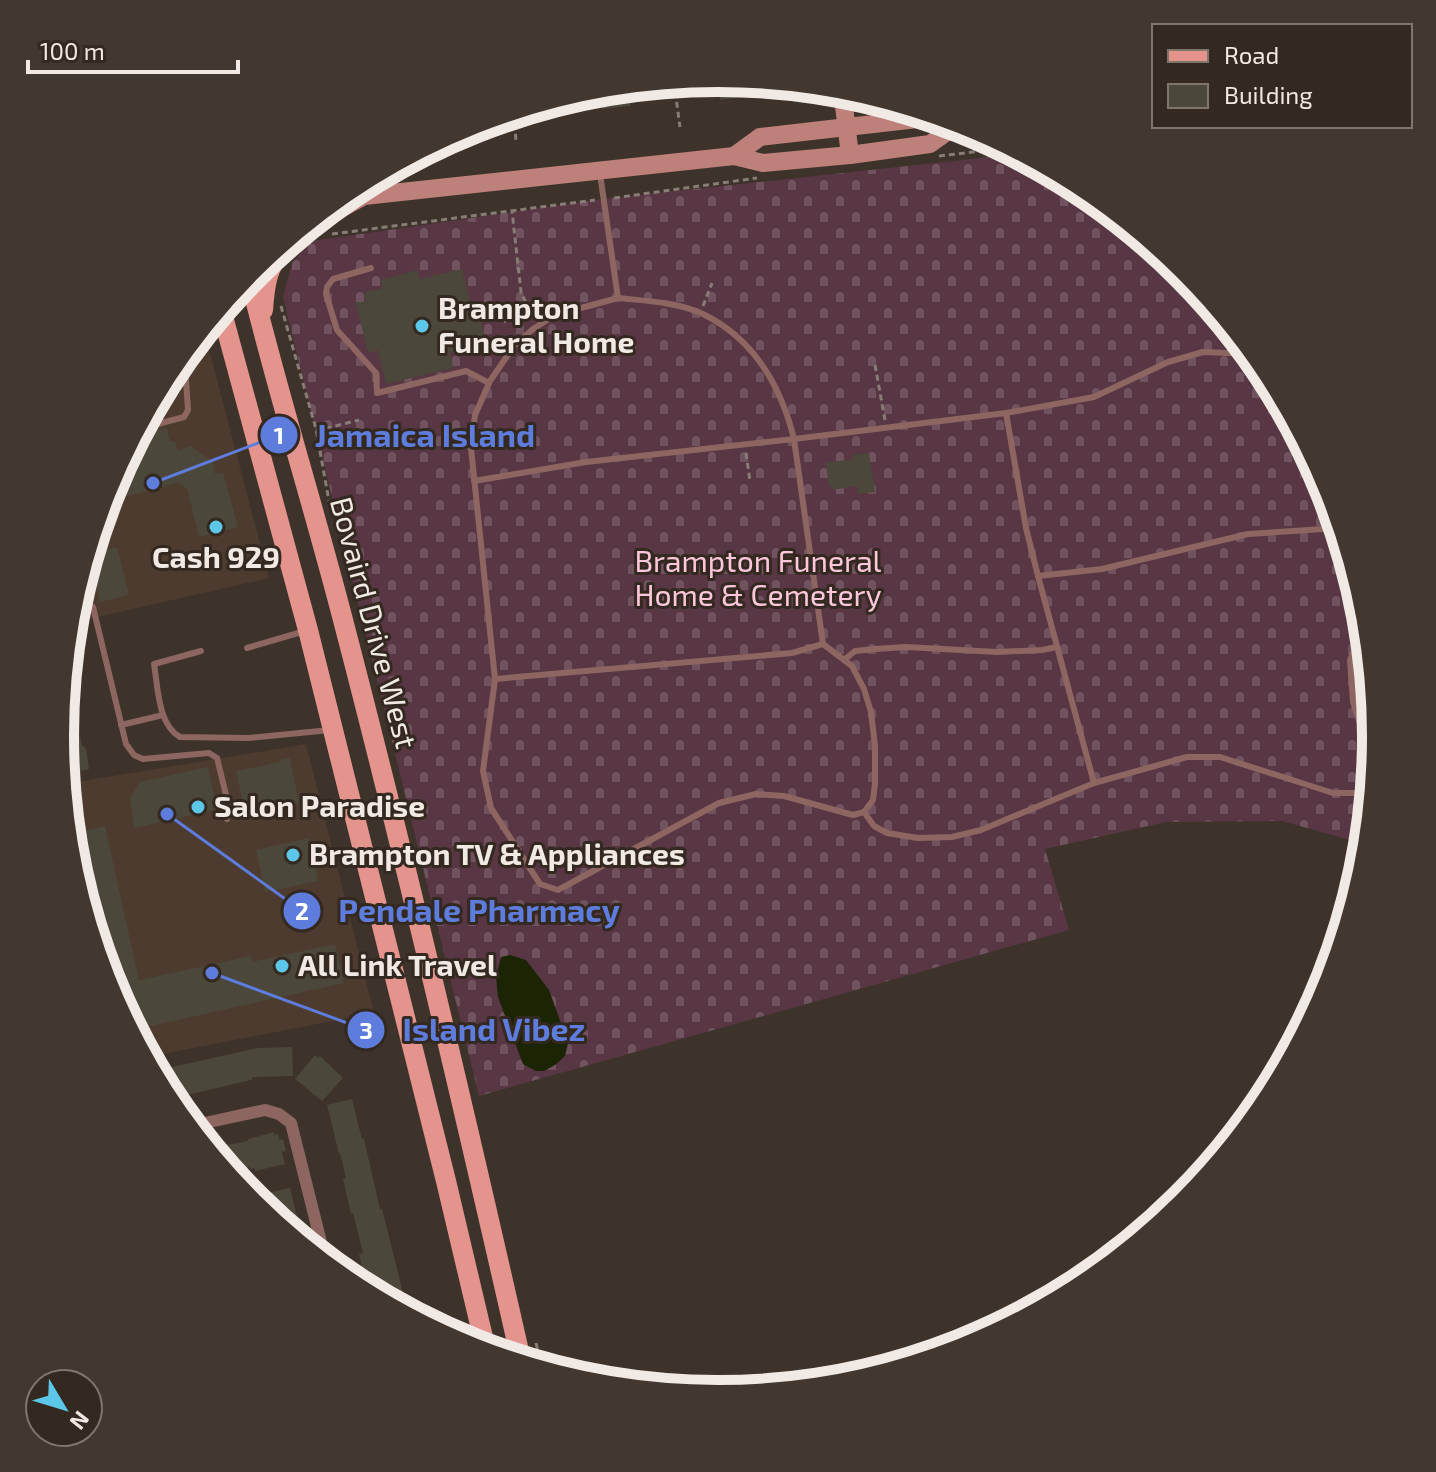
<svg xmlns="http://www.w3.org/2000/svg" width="1436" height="1472" font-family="'Exo 2',sans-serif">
	<defs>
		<pattern id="cemetery-stones" width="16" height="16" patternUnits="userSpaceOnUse" patternTransform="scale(2)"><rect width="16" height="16" fill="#583644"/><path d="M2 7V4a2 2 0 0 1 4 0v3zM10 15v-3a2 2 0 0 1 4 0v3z" fill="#70535f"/></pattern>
	</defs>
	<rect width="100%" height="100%" fill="#3e332a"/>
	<!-- built -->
	<g fill="#4c3b2e">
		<polygon points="204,330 269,578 71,623 73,607 110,484 171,370"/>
		<polygon points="306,744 374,1013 147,1057 110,987 73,864 65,784"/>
	</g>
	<!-- cemetery -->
	<polygon fill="url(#cemetery-stones)" points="1019,154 1084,189 1184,271 1265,371 1326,485 1363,608 1376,736 1366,834 1350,840 1282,821 1166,822 1045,849 1069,930 479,1096 283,297 292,263 312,241 603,199"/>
	<!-- water -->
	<polygon fill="#1b2403" points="510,955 526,960 549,990 568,1043 565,1056 555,1065 544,1071 536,1071 523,1064 498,997 496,977 501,957"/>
	<!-- building -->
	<g fill="#4b473a">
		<polygon points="717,78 749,81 751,96 720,100"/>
		<polygon points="629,87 631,106 602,109 600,90"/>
		<polygon points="576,95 577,109 552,113 552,102"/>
		<polygon points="462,269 472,309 478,308 486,344 450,353 453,368 386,384 378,350 368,353 356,303 366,301 364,293 382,288 380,280 418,270 420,279"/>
		<polygon points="167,428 170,442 175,441 178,451 190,446 213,462 215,474 223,472 238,527 199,537 187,489 178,483 105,502 110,484 127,453 139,450 137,434"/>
		<polygon points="869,453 875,492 858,494 857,486 832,490 831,486 829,486 826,463 853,459 852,455"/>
		<polygon points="117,547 129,595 100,602 89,554"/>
		<polygon points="67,687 74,718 76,717 82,745 86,749 89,769 81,771 81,773 64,775 60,736 65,688"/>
		<polygon points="290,758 299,803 245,814 236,771 280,762 279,760"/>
		<polygon points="208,767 217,809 211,810 212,811 134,828 130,798 140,782"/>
		<polygon points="105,826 139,980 251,956 252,962 335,944 344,983 133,1030 127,1020 124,1004 121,1004 112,965 104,966 72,862 70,834"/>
		<polygon points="309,838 318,881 265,892 256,850"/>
		<polygon points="292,1047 293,1076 253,1077 251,1080 187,1095 186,1093 168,1097 155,1071 257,1048"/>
		<polygon points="315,1055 318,1058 320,1056 343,1078 322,1101 295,1079"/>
		<polygon points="352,1099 362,1139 364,1139 380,1209 382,1209 408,1313 368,1292 359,1254 363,1253 353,1213 351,1214 343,1179 346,1178 340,1153 339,1154 327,1105"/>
		<polygon points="274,1132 275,1135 278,1134 279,1140 283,1139 286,1151 282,1152 285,1164 255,1171 255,1168 250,1169 250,1167 228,1172 211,1150 217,1149 216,1147 248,1141 248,1139"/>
		<polygon points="290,1188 297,1217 294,1221 290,1222 281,1217 274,1219 249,1197"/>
	</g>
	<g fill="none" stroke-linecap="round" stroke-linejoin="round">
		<!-- path -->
		<g stroke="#877d76" stroke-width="3" stroke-dasharray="6 4" stroke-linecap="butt">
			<polyline points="674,82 680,127"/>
			<polyline points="510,115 515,125 516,142"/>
			<polyline points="939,156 1008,148"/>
			<polyline points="614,198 757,178"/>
			<polyline points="332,234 595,200"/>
			<polyline points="281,306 316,429 329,501"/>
			<polyline points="703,306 712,283"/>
			<polyline points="504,322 526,303 521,292 512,211"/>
			<polyline points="875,365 885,420"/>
			<polyline points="316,431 359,420"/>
			<polyline points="746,453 750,481"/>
			<polyline points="536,1343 542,1367"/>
		</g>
		<!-- lane -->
		<g stroke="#8d6661" stroke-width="6">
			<polyline points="600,174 618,298"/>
			<polyline points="371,268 333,279 327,287 326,294 337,330 376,373 377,393 466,371 489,383"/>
			<path d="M618 298C646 301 677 302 703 314 754 339 781 386 794 439L823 644 852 666 864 689 871 712 875 746V784L873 800 864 812 853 815 784 796 756 794 719 803 558 890 540 884 491 808 483 771 495 679 471 448 475 415 490 381 514 346 533 329 555 315Z"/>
			<polyline points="1006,413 1094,397 1168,362 1203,352 1252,354"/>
			<polyline points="139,429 184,417 188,410 186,380"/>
			<polyline points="474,481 586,462 794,439 1006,413 1026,528 1038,576 1102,569 1248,534 1339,528"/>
			<polyline points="1038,576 1094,783"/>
			<polyline points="93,607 126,744 134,755 143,759 209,753 217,758 228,803 227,819"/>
			<polyline points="1365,627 1350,660 1353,702 1373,764"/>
			<polyline points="247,648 305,631"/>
			<path d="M201 651 154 664C158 688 158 725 180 737L248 738 330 730"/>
			<polyline points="844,660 855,651 875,649 906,647 997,652 1042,650 1057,647"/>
			<polyline points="495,679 792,653 823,644"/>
			<polyline points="121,725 163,715"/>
			<polyline points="864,812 874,826 887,833 918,838 952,837 981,830 1094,783 1187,757 1220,757 1333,793 1362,793 1372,777"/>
		</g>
		<!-- street -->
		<polyline stroke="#8d6661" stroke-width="12" points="191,1126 265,1110 279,1114 291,1123 326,1262"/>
		<!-- secondary -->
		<g stroke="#be807a" stroke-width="18">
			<polyline points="842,90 850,155"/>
			<polyline points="734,156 760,137 926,118 951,129"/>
			<polyline points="319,216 329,215 364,196 734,156 763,163 850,155 930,144 951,129 967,127"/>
		</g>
		<!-- primary -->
		<g stroke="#e4948c" stroke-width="20">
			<polyline points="303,229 329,215"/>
			<path d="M249 275C277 391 313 504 343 620 407 865 465 1113 521 1360"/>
			<polyline points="221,309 308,630 446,1181 486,1350"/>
			<path d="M263 310C265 282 267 270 283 246"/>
		</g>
	</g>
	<!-- markers -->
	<g fill="#5cc7e8" stroke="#342920" stroke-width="3">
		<circle cx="422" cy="326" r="8"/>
		<circle cx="216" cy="527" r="8"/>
		<circle cx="198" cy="807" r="8"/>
		<circle cx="293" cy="855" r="8"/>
		<circle cx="282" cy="966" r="8"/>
	</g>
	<g text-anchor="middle" stroke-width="6" stroke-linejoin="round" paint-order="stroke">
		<!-- poi labels -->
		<g font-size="30" font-weight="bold" fill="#f1e9e4" stroke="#342920" text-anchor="start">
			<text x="438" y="319">Brampton<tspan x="438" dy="34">Funeral Home</tspan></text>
			<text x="216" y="568" text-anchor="middle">Cash 929</text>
			<text x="214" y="817">Salon Paradise</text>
			<text x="309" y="865">Brampton TV &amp; Appliances</text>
			<text x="298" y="976">All Link Travel</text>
		</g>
		<!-- park labels -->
		<g font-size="30" fill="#fdc6db" stroke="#342920">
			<text x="758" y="572">Brampton Funeral<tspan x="758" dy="34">Home &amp; Cemetery</tspan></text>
		</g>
		<!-- street labels -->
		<g font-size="30" fill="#f1e9e4" stroke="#342920">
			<text transform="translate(373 623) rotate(75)" y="10">Bovaird Drive West</text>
		</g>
	</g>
	<!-- crop -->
	<path d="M0 0H1436V1472H0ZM74 736a644 644 0 1 1 1288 0a644 644 0 1 1-1288 0Z" fill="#433830" fill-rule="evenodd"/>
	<path fill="none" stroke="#f1e9e4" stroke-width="10" d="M74 736a644 644 0 1 1 1288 0a644 644 0 1 1-1288 0Z"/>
	<!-- callouts -->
	<path fill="none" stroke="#5d7cdc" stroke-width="3" d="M153 483L279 435M167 814L302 911M212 973L366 1030"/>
	<g fill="#5d7cdc" stroke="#342920" stroke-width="3">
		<circle cx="153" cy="483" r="8"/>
		<circle cx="167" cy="814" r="8"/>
		<circle cx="212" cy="973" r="8"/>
		<circle cx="279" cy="435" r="20"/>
		<circle cx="302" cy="911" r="20"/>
		<circle cx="366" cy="1030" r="20"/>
	</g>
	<g font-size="24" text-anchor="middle" font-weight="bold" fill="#fff">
		<text x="279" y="444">1</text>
		<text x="302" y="920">2</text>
		<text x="366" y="1039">3</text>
	</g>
	<g font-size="32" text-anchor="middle" font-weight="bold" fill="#5d7cdc" stroke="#342920" stroke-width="6" stroke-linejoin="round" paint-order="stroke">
		<text x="425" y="447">Jamaica Island</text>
		<text x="479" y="922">Pendale Pharmacy</text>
		<text x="494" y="1041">Island Vibez</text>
	</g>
	<!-- legend -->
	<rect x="1152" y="24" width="260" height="104" fill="#342920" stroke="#80766e" stroke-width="2"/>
	<rect x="1168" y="50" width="40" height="12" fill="#e4948c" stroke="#80766e" stroke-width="2"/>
	<text x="1224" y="64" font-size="24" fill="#f1e9e4">Road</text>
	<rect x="1168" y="84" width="40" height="24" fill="#4b473a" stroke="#80766e" stroke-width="2"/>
	<text x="1224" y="104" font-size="24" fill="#f1e9e4">Building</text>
	<!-- north arrow -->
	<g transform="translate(64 1408) rotate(128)"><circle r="38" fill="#342920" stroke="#80766e" stroke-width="2"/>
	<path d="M0-6L14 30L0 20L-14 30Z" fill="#5cc7e8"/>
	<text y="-12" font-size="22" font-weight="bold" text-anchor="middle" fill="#f1e9e4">N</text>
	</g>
	<!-- scale -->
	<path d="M28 60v12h210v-12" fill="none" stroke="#f1e9e4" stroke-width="4"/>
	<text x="40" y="60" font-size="24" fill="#f1e9e4" stroke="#342920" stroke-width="6" paint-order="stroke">100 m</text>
</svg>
